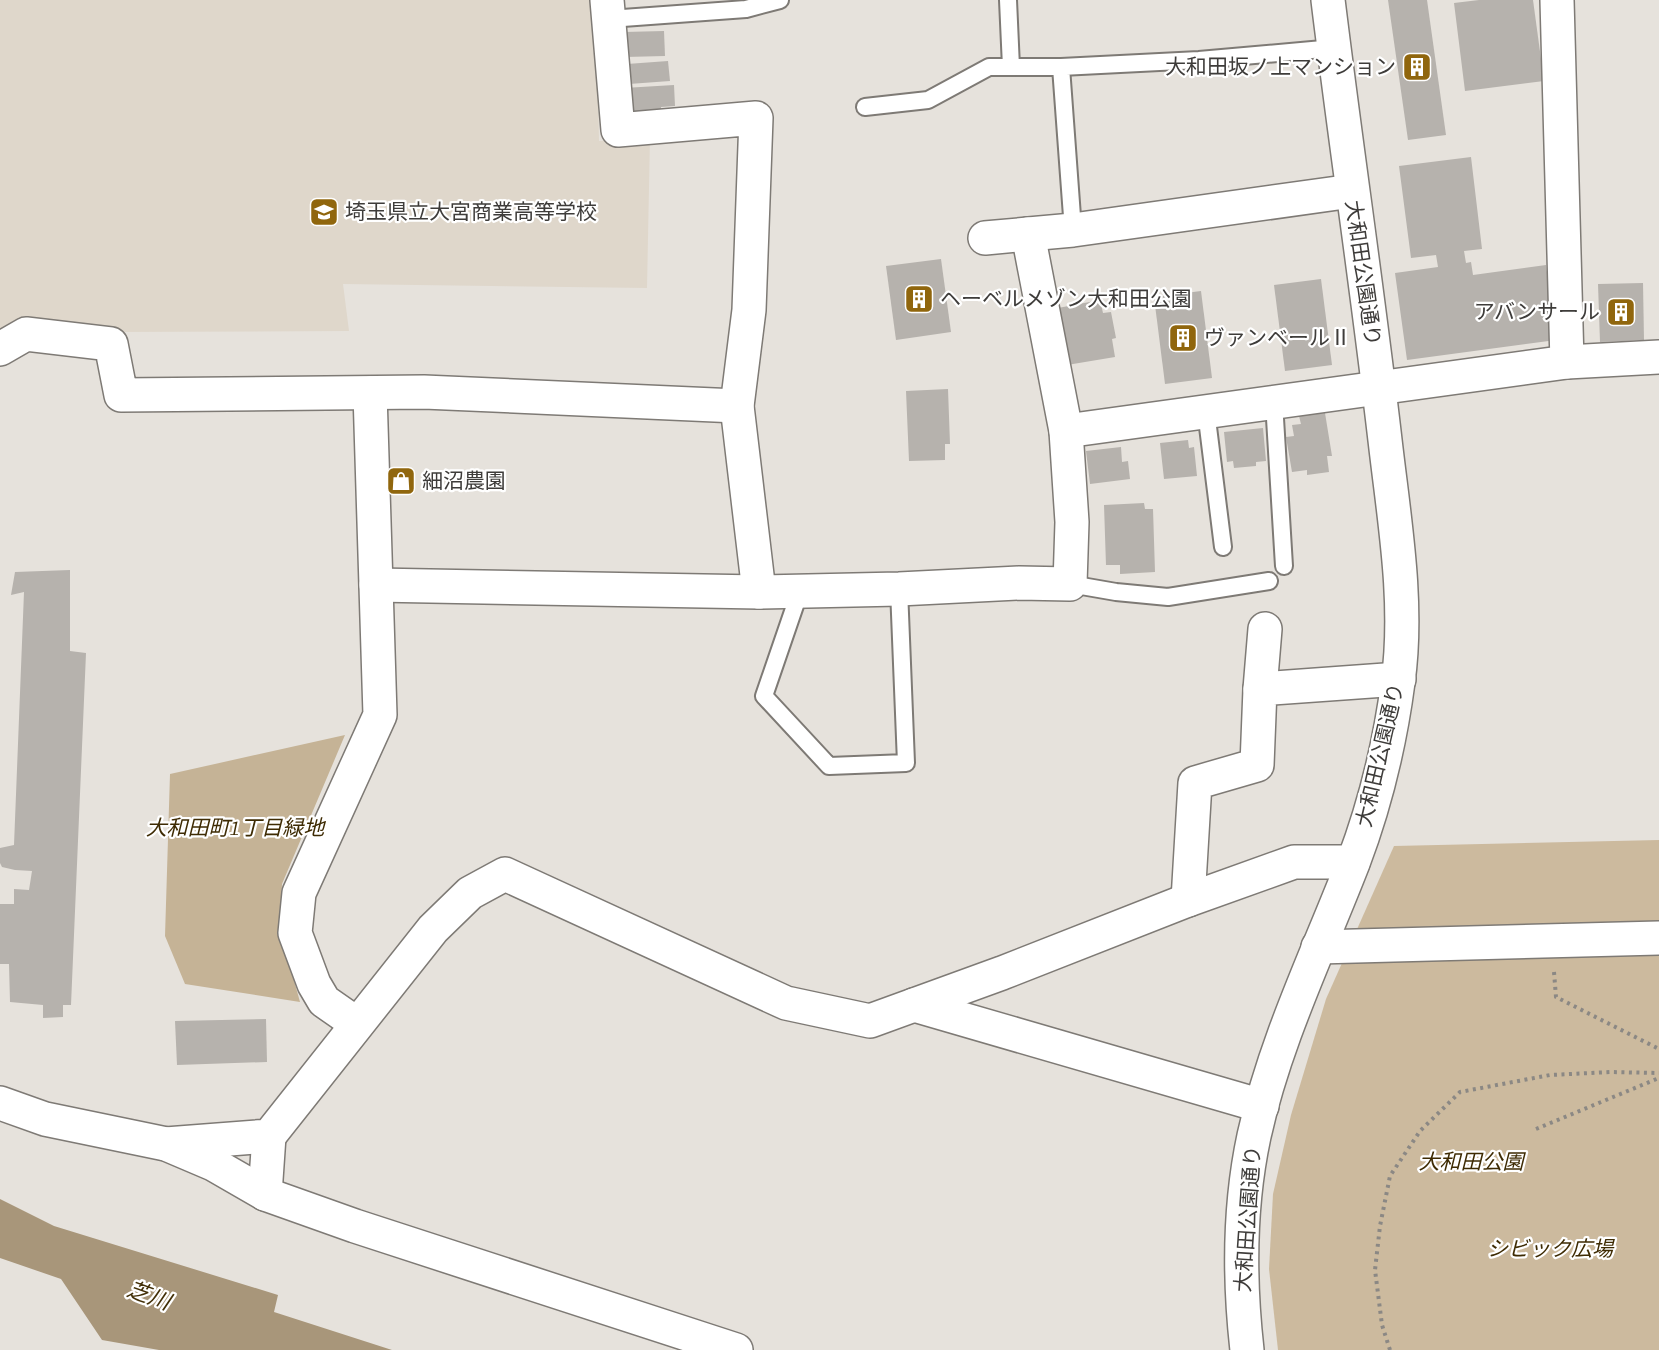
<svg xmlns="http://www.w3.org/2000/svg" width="1659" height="1350" font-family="'Source Serif 4','Noto Sans JP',serif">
	<rect width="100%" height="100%" fill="#e6e2dc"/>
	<!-- built -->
	<polygon fill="#dfd7cb" points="0,0 596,0 599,141 650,138 647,288 343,284 349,331 111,332 0,337"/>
	<!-- green -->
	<polygon fill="#ccba9e" points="1659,840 1659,1350 1278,1350 1269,1269 1273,1194 1291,1115 1326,999 1394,846"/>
	<!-- forest -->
	<polygon fill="#c5b396" points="345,735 282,884 280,929 300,1002 185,984 165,936 170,774"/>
	<!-- water -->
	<polygon fill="#a8967a" points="0,1199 54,1226 278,1295 274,1312 392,1350 159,1350 102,1340 61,1279 0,1258"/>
	<!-- building -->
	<g fill="#b6b2ad">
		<polygon points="1388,0 1427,0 1446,135 1408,140"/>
		<polygon points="1479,0 1533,0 1544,81 1465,91 1454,3"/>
		<polygon points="664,31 665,56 625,57 624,32"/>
		<polygon points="668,61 670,81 629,84 627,64"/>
		<polygon points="674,85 675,106 661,107 661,112 626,115 624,88"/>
		<polygon points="1471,157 1482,249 1464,251 1466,263 1471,262 1473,275 1546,265 1556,340 1407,360 1395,273 1438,267 1436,255 1411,258 1399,166"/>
		<polygon points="941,259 951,332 896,340 886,266"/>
		<polygon points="1321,279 1332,365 1285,371 1274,285"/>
		<polygon points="1643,283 1644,340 1600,342 1598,284"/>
		<polygon points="1201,291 1212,378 1165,384 1154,297"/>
		<polygon points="1100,300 1103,313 1111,312 1116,338 1112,339 1115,357 1067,365 1058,308"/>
		<polygon points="948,389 950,444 945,444 945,460 909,461 906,391"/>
		<polygon points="1325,413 1332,456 1327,456 1329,472 1307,475 1307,470 1292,472 1286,437 1294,436 1292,425 1301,424 1299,416"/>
		<polygon points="1263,428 1266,461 1256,462 1256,466 1234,468 1233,461 1227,462 1224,432"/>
		<polygon points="1188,440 1189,448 1194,447 1197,476 1164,479 1160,443"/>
		<polygon points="1121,447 1122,462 1128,461 1130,479 1090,484 1086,451"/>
		<polygon points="1144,503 1145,509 1153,509 1155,572 1120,574 1120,565 1106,565 1104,505"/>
		<polygon points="70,570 70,651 86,653 71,1005 63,1005 63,1017 43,1018 43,1005 10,1002 9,964 0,964 0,904 14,904 14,889 29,890 32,871 15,870 2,867 0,863 0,848 14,845 24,592 11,595 15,572"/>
		<polygon points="266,1019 267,1062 177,1065 175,1021"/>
	</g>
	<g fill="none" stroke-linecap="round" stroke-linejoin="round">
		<!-- service casing -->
		<g stroke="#7e7a75" stroke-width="20">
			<g id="service">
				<polyline points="1008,0 1011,67 1061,67"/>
				<polyline points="609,19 746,9 780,0"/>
				<polyline points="865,107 928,100 989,67 1011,67"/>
				<polyline points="1073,230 1061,67 1199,60 1334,48"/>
				<polyline points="1274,402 1284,566"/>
				<polyline points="1206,411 1223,547"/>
				<polyline points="1070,584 1116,592 1168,597 1269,581"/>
				<polyline points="800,591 764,696 829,766 906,763 899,589"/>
			</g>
		</g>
		<!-- minor casing -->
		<g stroke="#7e7a75" stroke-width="36">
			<g id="minor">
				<polyline points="607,0 618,130 756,118 749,310 737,406 759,592"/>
				<polyline points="1557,0 1567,362"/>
				<polyline points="1028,234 1066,431"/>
				<polyline points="985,238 1073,230 1352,191"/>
				<polyline points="0,349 26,334 111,344 121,395 424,392 737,406"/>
				<polyline points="376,585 759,592 899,589 1019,583 1070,584 1072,522 1066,431 1567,362 1659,357"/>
				<polyline points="1260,689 1265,629"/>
				<polyline points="1188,900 1195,783 1257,765 1260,689 1399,679"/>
				<polyline points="1318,947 1659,938"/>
				<polyline points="914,1005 1262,1106"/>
				<polyline points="357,1024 324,1001 314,984 295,933 299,893 380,715 370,393"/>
				<polyline points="0,1103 45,1119 166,1144 213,1164 265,1194 355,1226 736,1350"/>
				<polyline points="166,1144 269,1136 433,929 470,893 505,874 786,1003 870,1021 1002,973 1188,900 1294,862 1353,862"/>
				<polyline points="265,1194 269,1136"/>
			</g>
		</g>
		<!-- tertiary casing -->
		<g stroke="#7e7a75" stroke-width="36">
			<path id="tertiary" d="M1247 1350C1239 1279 1239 1206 1254 1136 1275 1041 1318 953 1353 863 1375 805 1390 743 1398 682 1409 602 1394 519 1385 440 1368 293 1346 147 1328 0"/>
		</g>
		<!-- path -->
		<g stroke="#8b8884" stroke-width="4" stroke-dasharray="3 4.5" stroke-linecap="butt">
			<polyline points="1554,972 1556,997 1659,1049"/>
			<polyline points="1536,1129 1659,1078"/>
			<polyline points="1390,1350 1382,1325 1375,1270 1380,1226 1390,1176 1420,1131 1460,1092 1550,1075 1610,1072 1659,1073"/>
		</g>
		<!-- service -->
		<use href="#service" stroke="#fff" stroke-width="16"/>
		<!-- minor -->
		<use href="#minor" stroke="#fff" stroke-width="33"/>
		<!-- tertiary -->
		<use href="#tertiary" stroke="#fff" stroke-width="33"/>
	</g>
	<!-- icons -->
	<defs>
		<g id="building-square" transform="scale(1.5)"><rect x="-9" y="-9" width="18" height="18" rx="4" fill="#90660d" stroke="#fff"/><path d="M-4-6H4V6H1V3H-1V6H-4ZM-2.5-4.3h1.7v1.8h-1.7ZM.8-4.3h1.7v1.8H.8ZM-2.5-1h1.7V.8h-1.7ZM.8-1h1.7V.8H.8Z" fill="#fff"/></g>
		<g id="school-square" transform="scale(1.5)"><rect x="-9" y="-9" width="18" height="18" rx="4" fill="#90660d" stroke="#fff"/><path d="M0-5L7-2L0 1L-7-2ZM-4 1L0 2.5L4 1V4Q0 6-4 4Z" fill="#fff"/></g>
		<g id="shop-square" transform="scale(1.5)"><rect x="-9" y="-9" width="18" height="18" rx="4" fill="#90660d" stroke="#fff"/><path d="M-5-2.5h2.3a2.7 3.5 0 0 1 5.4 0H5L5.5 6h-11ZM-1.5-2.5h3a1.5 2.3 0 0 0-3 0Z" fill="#fff"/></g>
	</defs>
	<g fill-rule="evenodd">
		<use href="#building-square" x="1417" y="67"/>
		<use href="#school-square" x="324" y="212"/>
		<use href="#building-square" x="919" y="299"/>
		<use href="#building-square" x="1621" y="312"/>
		<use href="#building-square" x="1183" y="338"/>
		<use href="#shop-square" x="401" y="481"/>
	</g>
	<g text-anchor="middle" stroke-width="4.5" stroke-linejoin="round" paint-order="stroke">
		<!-- poi labels -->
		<g font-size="21" fill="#3e3c3a" stroke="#fff" text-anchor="start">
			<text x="1396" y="74" text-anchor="end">大和田坂ノ上マンション</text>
			<text x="345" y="219">埼玉県立大宮商業高等学校</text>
			<text x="940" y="306">ヘーベルメゾン大和田公園</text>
			<text x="1600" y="319" text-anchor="end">アバンサール</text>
			<text x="1204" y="345">ヴァンベールⅡ</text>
			<text x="422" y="488">細沼農園</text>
		</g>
		<!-- street labels -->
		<g font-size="21" fill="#3e3c3a" stroke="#fff">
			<text transform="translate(1363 273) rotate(82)" y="7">大和田公園通り</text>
			<text transform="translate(1380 755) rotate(-77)" y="7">大和田公園通り</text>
			<text transform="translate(1248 1219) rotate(-86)" y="7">大和田公園通り</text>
		</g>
		<!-- park labels -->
		<g font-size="21" font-style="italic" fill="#3e2b03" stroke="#fff">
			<text x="235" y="835">大和田町1丁目緑地</text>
			<text x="1471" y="1169">大和田公園</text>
			<text x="1550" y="1256">シビック広場</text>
		</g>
		<!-- water labels -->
		<g font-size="22" font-style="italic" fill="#422f07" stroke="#fff">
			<text transform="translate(149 1295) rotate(20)" y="8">芝川</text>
		</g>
	</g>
</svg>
